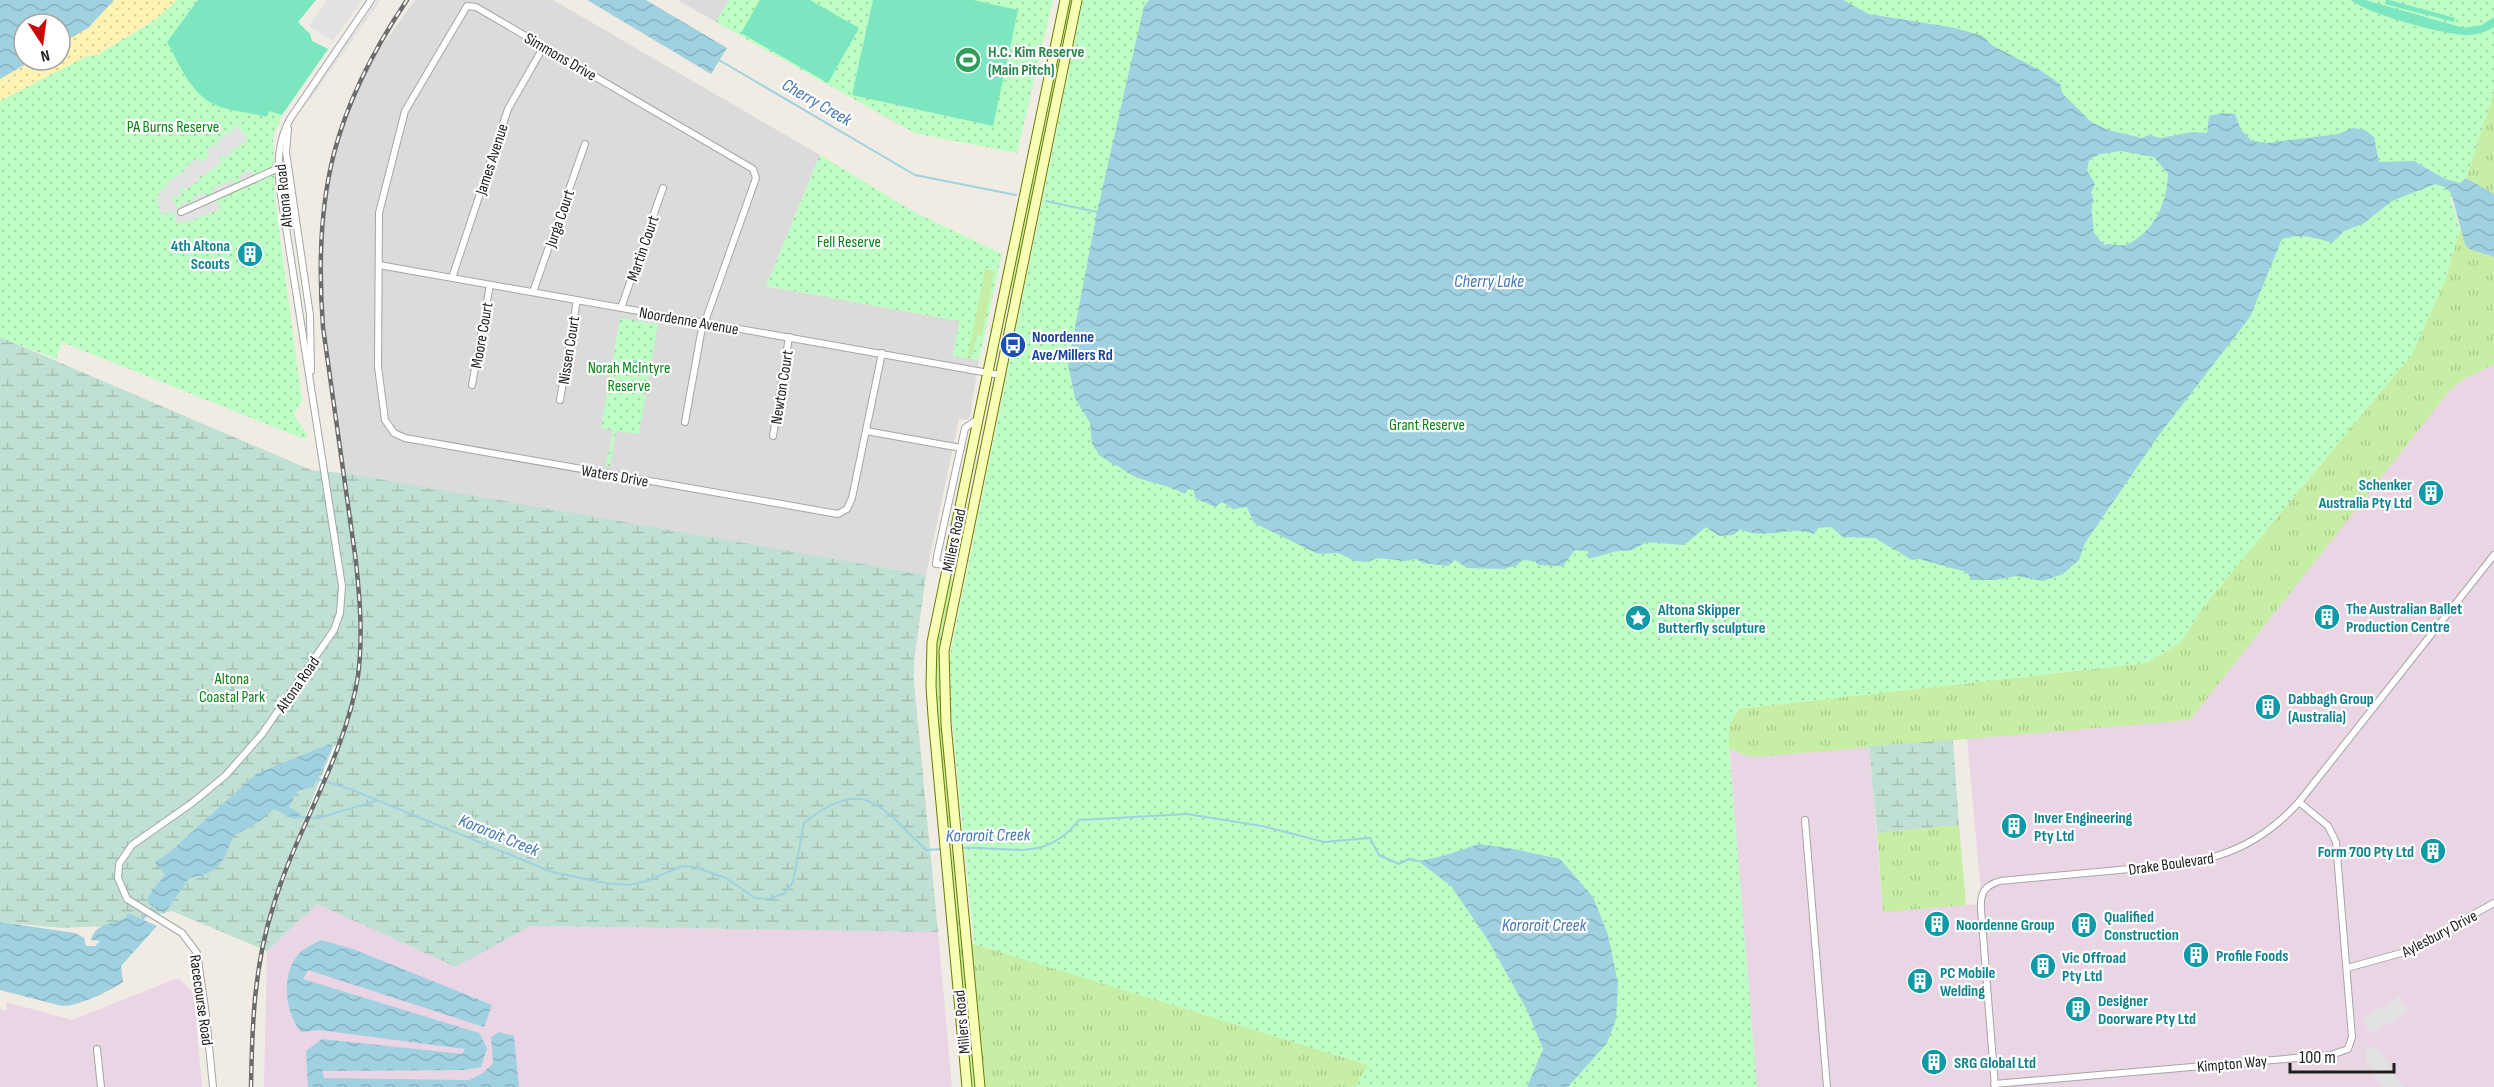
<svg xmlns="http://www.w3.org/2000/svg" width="2494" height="1087" font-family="'Sofia Sans Condensed',sans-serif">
	<defs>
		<pattern id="grass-tufts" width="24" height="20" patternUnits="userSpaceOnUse" patternTransform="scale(1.5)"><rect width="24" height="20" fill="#c7eea5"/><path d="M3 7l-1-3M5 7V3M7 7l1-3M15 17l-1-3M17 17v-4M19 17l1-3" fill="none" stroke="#aacc8e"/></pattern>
		<pattern id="wetland-marsh" width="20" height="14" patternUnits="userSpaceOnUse" patternTransform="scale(1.5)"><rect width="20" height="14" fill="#bfe0d2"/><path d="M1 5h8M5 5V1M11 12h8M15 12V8" fill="none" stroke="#a4c0b4"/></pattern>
		<pattern id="sand-dots" width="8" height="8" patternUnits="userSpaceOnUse" patternTransform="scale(1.5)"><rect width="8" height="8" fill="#fff2b3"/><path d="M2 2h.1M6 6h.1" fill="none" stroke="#dacf9a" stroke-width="1.8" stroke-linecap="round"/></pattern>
		<pattern id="park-dots" width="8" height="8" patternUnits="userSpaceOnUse" patternTransform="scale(1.5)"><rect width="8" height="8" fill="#bdfec4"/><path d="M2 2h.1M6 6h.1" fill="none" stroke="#a2d9a8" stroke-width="1.8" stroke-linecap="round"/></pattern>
		<pattern id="water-waves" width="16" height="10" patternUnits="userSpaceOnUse" patternTransform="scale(1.5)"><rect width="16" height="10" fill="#a0d1e1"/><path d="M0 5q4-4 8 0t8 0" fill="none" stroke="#89b3c1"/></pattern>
	</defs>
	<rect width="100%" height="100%" fill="#f0ece4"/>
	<!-- residential -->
	<g fill="#dcdbdb">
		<polygon points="415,0 553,0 820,155 766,286 960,321 953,356 979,360 970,417 966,420 959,419 926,575 344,475 320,288 322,211 327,176 336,139 364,71"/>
		<polygon points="678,0 729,0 716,22"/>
	</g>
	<!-- industrial -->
	<g fill="#ead5e5">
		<polygon points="2494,364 2494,1087 1756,1087 1729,748 1743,755 1758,757 1869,746 1883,911 1982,904 1967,738 2190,719 2450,390 2464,379"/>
		<polygon points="317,904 456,967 530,926 938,932 952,1087 264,1087 267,951"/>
		<polygon points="175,979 179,979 192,991 194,997 202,1087 0,1087 0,1009 7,1011 6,1002 72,1020"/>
	</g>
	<!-- grass -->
	<g fill="url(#grass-tufts)">
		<polygon points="1070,0 1073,0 1017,274 1009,296"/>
		<polygon points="2494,92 2494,194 2466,178"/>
		<polygon points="2460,229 2469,249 2494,257 2494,364 2464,379 2450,390 2190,720 1758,757 1743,755 1729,748 1729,726 1739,709 2146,663 2181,642 2203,607 2412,354 2445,281"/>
		<polygon points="951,577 953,581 939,671 944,759 953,844 950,846 934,686 936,643"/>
		<polygon points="1959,825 1966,905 1883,912 1877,833"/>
		<polygon points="950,851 954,853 976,1087 972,1087"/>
		<polygon points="972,944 974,944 1369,1065 1355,1087 985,1087"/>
	</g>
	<!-- wetland -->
	<g fill="url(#wetland-marsh)">
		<polygon points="0,337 311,470 350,474 926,575 914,662 914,682 938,932 530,926 456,967 317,904 267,951 172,911 107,926 62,928 0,922"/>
		<polygon points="1953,740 1959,825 1877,833 1869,746"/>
	</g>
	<!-- sand -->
	<polygon fill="url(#sand-dots)" points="114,0 177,0 155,20 97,55 87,56 0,101 0,79 33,60 60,60 60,44 88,28"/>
	<!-- park -->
	<g fill="url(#park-dots)">
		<polygon points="177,0 272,0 310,34 312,41 328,49 282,115 273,138 275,199 302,401 294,415 308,436 304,439 62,342 56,359 0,337 0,101 87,56 97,55 155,20"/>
		<polygon points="729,0 1053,0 1017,153 914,133 716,22"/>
		<polygon points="1083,0 2494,0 2494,92 2466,178 2451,200 2460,229 2445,281 2412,354 2203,607 2181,642 2146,663 1738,709 1729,726 1729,748 1757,1087 1355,1087 1368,1065 974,944 951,709 950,655"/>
		<polygon points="820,155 914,212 1002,254 979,360 953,356 959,321 766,286"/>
		<polygon points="620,318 658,324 639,434 616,431 610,466 606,466 613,430 601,428"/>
	</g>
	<!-- garden -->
	<polygon fill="#c7eea5" points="985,269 994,271 982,336 976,335 972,357 968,356"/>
	<!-- pitch -->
	<g fill="#7be6c0">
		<path d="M198 0H316L298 22 310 34 312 41 328 49 282 115 269 111 267 117C250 112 231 112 216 105 191 95 179 63 167 42Z"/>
		<polygon points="760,0 810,0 859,28 828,83 741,33"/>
		<polygon points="873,0 973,0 1018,10 993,126 852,95"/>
		<path d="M2351 0H2365L2464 28 2482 25 2494 17V27C2486 32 2477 35 2467 35 2445 35 2368 14 2351 0Z"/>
		<polygon points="2386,0 2389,0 2455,18 2454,22 2385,4"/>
		<polygon points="627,360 642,361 640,372 625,370"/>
	</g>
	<!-- parking -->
	<g fill="#e2e2e2">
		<polygon points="327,0 362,0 333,41 309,26"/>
		<polygon points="377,0 381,0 310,100 308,99"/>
		<polygon points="237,125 248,139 236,149 231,147 234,151 225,158 222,155 218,157 222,161 203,177 198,174 201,179 186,190 182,187 179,190 182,194 178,198 174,194 172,196 177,208 181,209 180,203 187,200 190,205 194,203 192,198 205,192 207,197 213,194 212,189 232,179 235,186 242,182 239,177 250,169 257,181 216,200 221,209 190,221 175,223 176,216 168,211 162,216 157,200 163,186 168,190 166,184 181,172 185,176 183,170 198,157 201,162 209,156 206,151 214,144 218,148 216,142 229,132 234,135 231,130"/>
		<polygon points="2400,996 2409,1012 2371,1034 2362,1019"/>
		<polygon points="2377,1045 2403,1087 2381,1087 2366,1062 2366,1050"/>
	</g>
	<!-- water -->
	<g fill="url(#water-waves)" fill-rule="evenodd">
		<polygon points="0,0 114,0 88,28 60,44 60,24 24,24 24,60 33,60 0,79"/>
		<polygon points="587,0 646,0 727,48 711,74"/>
		<path d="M1149 0H1843L1869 14 1955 28 1983 36 1993 46 2040 70 2060 84 2062 93 2091 122 2108 130 2142 138 2149 135 2161 138 2192 132 2207 133 2209 116 2222 113 2235 114 2241 130 2252 141 2267 143 2338 134 2353 128 2365 130 2374 137 2379 162 2414 161 2445 179 2460 183 2466 178 2494 194V257L2469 249 2465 244 2451 193 2445 187 2435 184 2392 201 2363 224 2344 231 2332 243C2313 237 2301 233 2282 239L2250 317 2159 435 2085 543 2079 560 2063 574 2043 581 2016 576 1995 580H1973L1966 572 1919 559 1912 560 1875 538 1843 537 1831 527 1818 528 1814 534C1790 525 1763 541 1741 529L1733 535 1719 536 1706 527 1684 545 1647 542 1632 550 1617 551 1588 559V551L1575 550 1563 566 1538 565 1535 561 1521 560 1518 565 1504 569 1467 568 1455 560 1448 566 1423 563 1416 559 1405 561 1377 558 1368 562 1355 561 1338 553 1318 554 1254 523 1247 507 1233 509 1222 502 1215 507 1195 498 1194 490 1188 489 1185 494C1165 482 1135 483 1119 466L1114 465 1099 455 1092 443 1090 423 1075 398 1068 364 1097 212 1144 6ZM2121 151 2154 157 2168 174C2167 202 2155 231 2128 244 2120 248 2112 242 2104 245L2094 233 2091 205 2094 202 2091 193 2095 184 2087 170 2089 160 2100 154Z"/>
		<path d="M329 744 333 746 313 787 298 791 289 807 302 814 295 819 274 809 260 821 233 836C223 864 219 873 189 878L164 914 148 903 149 895 165 875 155 862 170 852 256 774Z"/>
		<path d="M1479 844 1514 849 1560 859 1593 897 1608 935 1618 983 1616 1019 1607 1043 1568 1087H1527L1543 1049 1527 1010 1488 940 1451 886 1418 861C1440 858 1458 851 1479 844Z"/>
		<path d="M128 913 157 926 121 966 123 982C108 992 79 1006 62 1006L0 990V922L75 933 84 938 86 946H95L100 941 91 940C96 922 114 924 125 919Z"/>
		<path d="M321 940 353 949 492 1005 484 1027 308 970 303 979 479 1033 487 1048 481 1067 464 1070 322 1071 324 1078 469 1080 483 1073 493 1063 491 1037 499 1032 514 1036 519 1087H308L306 1051 322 1039 462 1054 465 1049 319 1030 301 1032C285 1013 281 976 297 956 302 949 313 944 321 940Z"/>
	</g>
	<!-- pier -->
	<polygon fill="#fff" points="334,746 338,747 284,881 280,879"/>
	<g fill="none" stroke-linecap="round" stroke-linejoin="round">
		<!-- stream -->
		<g stroke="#a0d1e1" stroke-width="2">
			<polyline points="719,60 915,175 1016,195"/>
			<polyline points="1046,201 1097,212"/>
			<path d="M314 778 350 789 552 872 605 883 628 885 647 881 682 866 695 867 726 878 755 898 770 899 785 893 793 882 804 823C865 775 880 806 926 850L943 849"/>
			<polyline points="297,817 318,818 376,801"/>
			<path d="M960 848C1009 845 1043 865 1079 820L1187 814 1262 826 1324 842 1370 838 1379 855 1399 864 1409 859 1419 861"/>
			<polyline points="141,921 155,905"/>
		</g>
		<!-- minor casing -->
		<g stroke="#a5a5a5" stroke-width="8">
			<g id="minor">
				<polyline points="288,129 286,152 310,315 311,371"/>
				<polyline points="181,212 281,167"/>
				<polyline points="379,265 1000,375"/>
				<polyline points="452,278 508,109 544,46"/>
				<polyline points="533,292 585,144"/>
				<polyline points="621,308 663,188"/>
				<polyline points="472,385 490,285"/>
				<polyline points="560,400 577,300"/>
				<polyline points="685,422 701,333 756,178 753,169 476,7 467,6 405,111 379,213 378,367 385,420 394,433 405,438 838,514 847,509 852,498 882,353"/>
				<polyline points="866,431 961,448"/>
				<polyline points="773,436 789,337"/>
				<polyline points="948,565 936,564 937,556 965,428 978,419"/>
				<polyline points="1805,820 1827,1087"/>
				<polyline points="2347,968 2405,952 2494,903"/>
				<polyline points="97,1049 101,1087"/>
				<polyline points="1994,1084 2331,1055 2348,1049 2352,1037 2336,842 2328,826 2299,802"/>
				<path d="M213 1087 206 1015 197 953 182 933 127 899 118 878 119 864 132 845 192 803 226 775 262 734 334 630 340 613 342 586 280 189C277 164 278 141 290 119L371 0"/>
				<path d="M1995 1087 1981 909C1980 893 1984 886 2000 881 2040 877 2079 874 2119 870 2193 864 2246 861 2299 802L2494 555"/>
			</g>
		</g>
		<!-- secondary casing -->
		<g stroke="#697b00" stroke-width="11">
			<g id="secondary">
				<polyline points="967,1087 933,716 931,686 932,642 1065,0"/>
				<polyline points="980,1087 946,724 944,651 1077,0"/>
			</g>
		</g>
		<!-- minor -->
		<use href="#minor" stroke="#fff" stroke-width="6"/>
		<!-- secondary -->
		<use href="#secondary" stroke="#f8feb3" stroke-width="9"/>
		<!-- rail casing -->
		<g stroke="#6c6c6c" stroke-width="4.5">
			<path id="rail" d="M251 1087C252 1026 254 966 273 907 296 829 345 757 358 676 363 637 360 600 356 562L323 327C313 195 333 110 407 0"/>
		</g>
		<!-- rail -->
		<use href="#rail" stroke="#fff" stroke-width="2" stroke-dasharray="7" stroke-linecap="butt"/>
	</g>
	<!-- icons -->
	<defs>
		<g id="stadium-disc" transform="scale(1.35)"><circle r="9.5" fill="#2e9e5b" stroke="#fff"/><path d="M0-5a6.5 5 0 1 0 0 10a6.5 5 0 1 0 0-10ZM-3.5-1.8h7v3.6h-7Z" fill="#fff"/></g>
		<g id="building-disc" transform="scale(1.35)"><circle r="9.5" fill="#0f9aa8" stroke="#fff"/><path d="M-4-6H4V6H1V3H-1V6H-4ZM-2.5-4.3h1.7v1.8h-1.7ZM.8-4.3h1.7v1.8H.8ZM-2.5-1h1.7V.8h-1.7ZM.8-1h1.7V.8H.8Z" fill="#fff"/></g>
		<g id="bus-disc" transform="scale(1.35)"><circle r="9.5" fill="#1a4fb4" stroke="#fff"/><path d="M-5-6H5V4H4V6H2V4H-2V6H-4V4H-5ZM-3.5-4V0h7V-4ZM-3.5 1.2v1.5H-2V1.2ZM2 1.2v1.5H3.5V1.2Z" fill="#fff"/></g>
		<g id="sight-disc" transform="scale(1.35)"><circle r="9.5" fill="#0f9aa8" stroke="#fff"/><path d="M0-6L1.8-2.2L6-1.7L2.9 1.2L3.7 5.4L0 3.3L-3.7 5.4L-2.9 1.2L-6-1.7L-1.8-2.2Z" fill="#fff"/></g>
	</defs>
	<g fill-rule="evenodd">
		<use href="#stadium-disc" x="968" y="60"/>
		<use href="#building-disc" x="250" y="254"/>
		<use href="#bus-disc" x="1013" y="345"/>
		<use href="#building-disc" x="2431" y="493"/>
		<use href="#building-disc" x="2327" y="617"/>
		<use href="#sight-disc" x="1638" y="618"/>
		<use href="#building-disc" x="2268" y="707"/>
		<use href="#building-disc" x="2014" y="826"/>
		<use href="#building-disc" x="2433" y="851"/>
		<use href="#building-disc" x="1937" y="924"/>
		<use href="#building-disc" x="2084" y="925"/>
		<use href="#building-disc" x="2196" y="955"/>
		<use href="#building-disc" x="2043" y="966"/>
		<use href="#building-disc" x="1920" y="981"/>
		<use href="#building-disc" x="2078" y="1009"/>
		<use href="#building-disc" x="1934" y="1062"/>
	</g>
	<g text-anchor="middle" stroke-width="4.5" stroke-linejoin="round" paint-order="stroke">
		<!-- leisure labels -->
		<g font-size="16" font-weight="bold" fill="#27864d" stroke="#fff" text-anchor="start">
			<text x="988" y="57">H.C. Kim Reserve<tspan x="988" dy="18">(Main Pitch)</tspan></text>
		</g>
		<!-- street labels -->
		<g font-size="16" fill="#1e1e1e" stroke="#fff">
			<text transform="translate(561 56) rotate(30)" y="6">Simmons Drive</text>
			<text transform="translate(491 159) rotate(-72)" y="6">James Avenue</text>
			<text transform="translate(283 196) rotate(-96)" y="6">Altona Road</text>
			<text transform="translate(559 218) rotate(-71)" y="6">Jurga Court</text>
			<text transform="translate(642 248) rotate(-71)" y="6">Martin Court</text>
			<text transform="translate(689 320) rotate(10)" y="6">Noordenne Avenue</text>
			<text transform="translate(481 335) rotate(-80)" y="6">Moore Court</text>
			<text transform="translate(568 350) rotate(-81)" y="6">Nissen Court</text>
			<text transform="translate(781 387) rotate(-81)" y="6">Newton Court</text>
			<text transform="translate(615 475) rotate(10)" y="6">Waters Drive</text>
			<text transform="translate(953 540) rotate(-78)" y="6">Millers Road</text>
			<text transform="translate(297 684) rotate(-55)" y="6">Altona Road</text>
			<text transform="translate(2171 863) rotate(-8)" y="6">Drake Boulevard</text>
			<text transform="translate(2439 933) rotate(-28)" y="6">Aylesbury Drive</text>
			<text transform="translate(202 1000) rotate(82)" y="6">Racecourse Road</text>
			<text transform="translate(961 1022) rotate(-95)" y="6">Millers Road</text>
			<text transform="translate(2232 1063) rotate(-5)" y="6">Kimpton Way</text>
		</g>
		<!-- park labels -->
		<g font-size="16" fill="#038612" stroke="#fff">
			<text x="173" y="132">PA Burns Reserve</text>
			<text x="849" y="247">Fell Reserve</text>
			<text x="629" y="373">Norah McIntyre<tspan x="629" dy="18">Reserve</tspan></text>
			<text x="1427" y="430">Grant Reserve</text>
			<text x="232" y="684">Altona<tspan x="232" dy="18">Coastal Park</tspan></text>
		</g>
		<!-- culture labels -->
		<g font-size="16" font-weight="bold" fill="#0d838f" stroke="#fff" text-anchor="start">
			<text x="230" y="251" text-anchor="end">4th Altona<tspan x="230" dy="18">Scouts</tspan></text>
			<text x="2412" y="490" text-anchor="end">Schenker<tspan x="2412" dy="18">Australia Pty Ltd</tspan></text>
			<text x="2346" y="614">The Australian Ballet<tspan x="2346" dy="18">Production Centre</tspan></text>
			<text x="1658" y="615">Altona Skipper<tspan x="1658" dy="18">Butterfly sculpture</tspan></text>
			<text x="2288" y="704">Dabbagh Group<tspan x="2288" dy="18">(Australia)</tspan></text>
			<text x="2034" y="823">Inver Engineering<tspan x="2034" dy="18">Pty Ltd</tspan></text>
			<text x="2414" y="857" text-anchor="end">Form 700 Pty Ltd</text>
			<text x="2104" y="922">Qualified<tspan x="2104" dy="18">Construction</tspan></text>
			<text x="1956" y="930">Noordenne Group</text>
			<text x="2216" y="961">Profile Foods</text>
			<text x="2062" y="963">Vic Offroad<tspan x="2062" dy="18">Pty Ltd</tspan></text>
			<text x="1940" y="978">PC Mobile<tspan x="1940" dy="18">Welding</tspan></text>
			<text x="2098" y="1006">Designer<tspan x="2098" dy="18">Doorware Pty Ltd</tspan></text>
			<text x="1954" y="1068">SRG Global Ltd</text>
		</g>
		<!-- transit labels -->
		<g font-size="16" font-weight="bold" fill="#164399" stroke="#fff" text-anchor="start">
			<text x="1032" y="342">Noordenne<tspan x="1032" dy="18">Ave/Millers Rd</tspan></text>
		</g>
		<!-- water labels -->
		<g font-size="18" font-style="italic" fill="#4379b6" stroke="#fff">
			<text transform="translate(817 102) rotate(30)" y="6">Cherry Creek</text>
			<text x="1489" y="287">Cherry Lake</text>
			<text transform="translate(499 835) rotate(22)" y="6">Kororoit Creek</text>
			<text transform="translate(988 835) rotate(-1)" y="6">Kororoit Creek</text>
			<text x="1544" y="931">Kororoit Creek</text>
		</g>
	</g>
	<!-- north arrow -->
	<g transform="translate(42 42) rotate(167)"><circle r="28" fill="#ffffff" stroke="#a5a5a5" stroke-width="1.5"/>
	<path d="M0-4.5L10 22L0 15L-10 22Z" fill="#cd0700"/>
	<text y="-9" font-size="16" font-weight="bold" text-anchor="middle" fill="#1e1e1e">N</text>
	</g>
	<!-- scale -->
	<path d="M2290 1063v9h104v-9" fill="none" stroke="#1e1e1e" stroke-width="3"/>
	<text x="2299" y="1063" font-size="18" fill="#1e1e1e" stroke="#ffffff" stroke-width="4.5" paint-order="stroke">100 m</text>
</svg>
